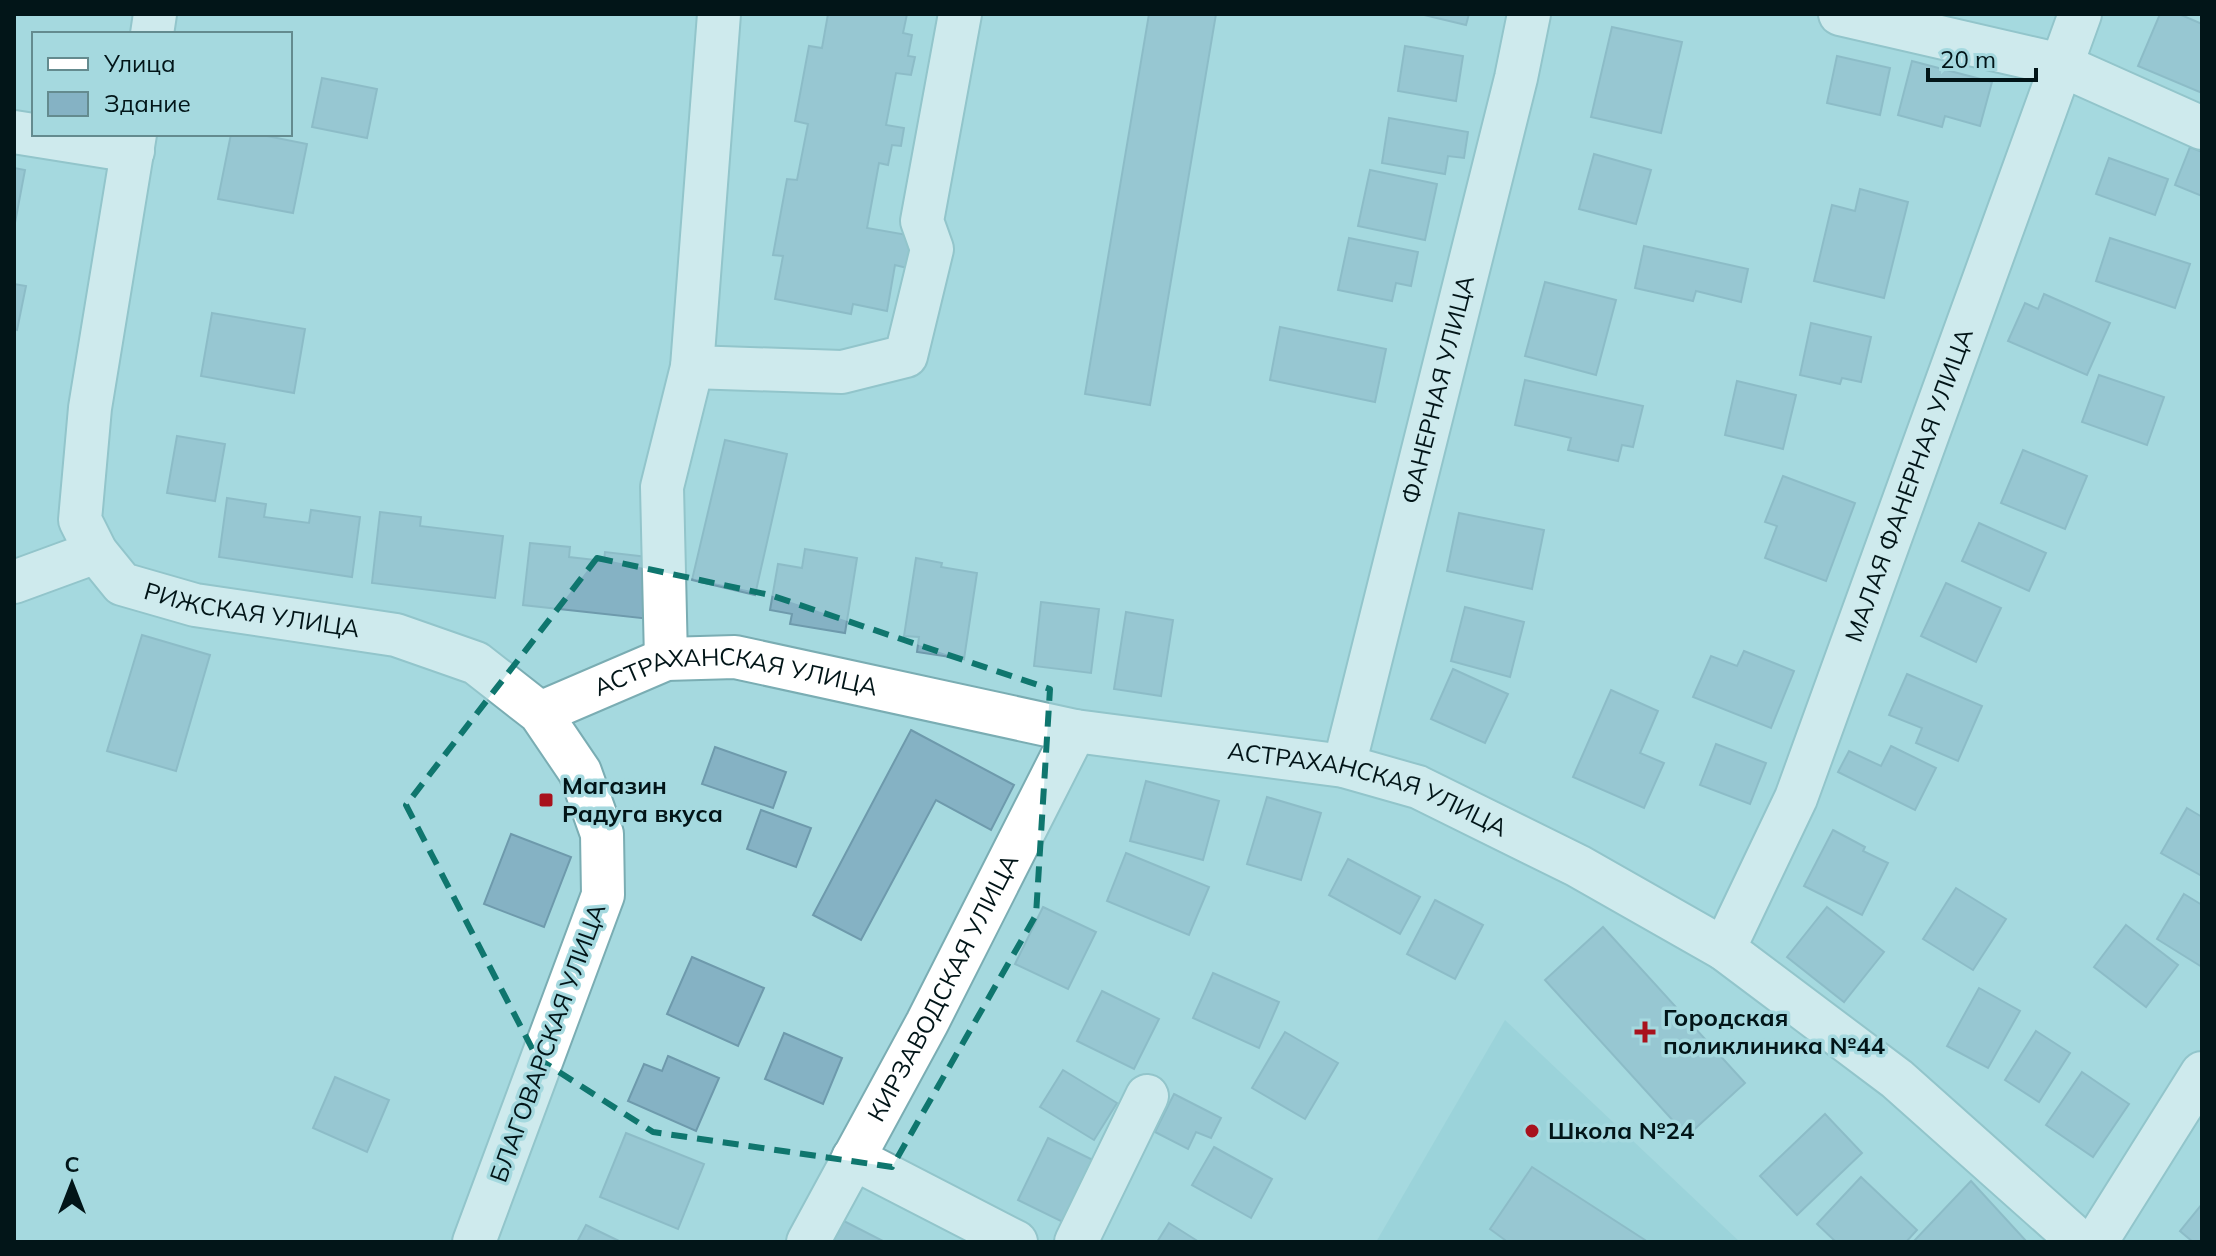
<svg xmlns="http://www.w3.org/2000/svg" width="2216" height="1256" font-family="Mulish,sans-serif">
	<rect width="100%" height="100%" fill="#a5d9df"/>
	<!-- built -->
	<polygon fill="#8fccd4" points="1505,1020 1740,1242 1376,1242"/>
	<!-- building -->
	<g fill="#85b2c4" stroke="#6e9aac" stroke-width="2">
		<polygon points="828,14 907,14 903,33 912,35 908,56 915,57 911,75 896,73 886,125 904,128 901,146 892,145 888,165 879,163 867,228 913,236 907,268 895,265 887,311 853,304 851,314 775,299 783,256 773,255 787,179 797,180 808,124 795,121 809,46 822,48"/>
		<polygon points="1149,14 1216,14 1150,405 1085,394"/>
		<polygon points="1420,14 1469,14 1466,25"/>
		<polygon points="2160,14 2179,14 2202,24 2202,93 2138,66"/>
		<polygon points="1612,27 1682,42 1661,133 1591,117"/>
		<polygon points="1405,46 1463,56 1456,101 1398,91"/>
		<polygon points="1837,56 1890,68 1880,115 1827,103"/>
		<polygon points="1912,61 1992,82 1980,126 1945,116 1942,127 1898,115"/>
		<polygon points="322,78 377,89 367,138 312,127"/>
		<polygon points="1389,118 1468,132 1464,158 1448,156 1445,174 1382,163"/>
		<polygon points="231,134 257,134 307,144 293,213 218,199"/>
		<polygon points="2190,147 2202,152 2202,196 2175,185"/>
		<polygon points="1594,154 1651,170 1636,224 1579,209"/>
		<polygon points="2109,158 2168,179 2155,215 2096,194"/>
		<polygon points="14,168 25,170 14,228"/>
		<polygon points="1370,170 1437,184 1425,240 1358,226"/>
		<polygon points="1860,189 1908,202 1884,298 1814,281 1832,205 1855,211"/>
		<polygon points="1349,238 1418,252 1411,286 1396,283 1392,301 1338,290"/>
		<polygon points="2110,238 2190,264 2175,308 2096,281"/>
		<polygon points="1644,246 1748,269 1741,302 1696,291 1693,301 1635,288"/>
		<polygon points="1545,282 1616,300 1596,375 1525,356"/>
		<polygon points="14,284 26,286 17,330 14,329"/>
		<polygon points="2044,294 2110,323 2087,375 2008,341 2025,303 2038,309"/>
		<polygon points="212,313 305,329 294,393 201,376"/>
		<polygon points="1811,323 1871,337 1861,382 1842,378 1840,384 1800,375"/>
		<polygon points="1280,327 1386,349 1375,402 1270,380"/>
		<polygon points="2099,375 2164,397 2147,445 2082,422"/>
		<polygon points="1525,380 1643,406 1633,447 1622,445 1618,461 1568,450 1571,438 1515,425"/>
		<polygon points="1737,381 1796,395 1783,449 1725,435"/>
		<polygon points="177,436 225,444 215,501 167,493"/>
		<polygon points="725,440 787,454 755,595 692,580"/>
		<polygon points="2023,450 2087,476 2065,529 2001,503"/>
		<polygon points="1783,476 1855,503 1826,581 1765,558 1777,526 1765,522"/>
		<polygon points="227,498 266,504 264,517 309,523 311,510 360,517 352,577 219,557"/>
		<polygon points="380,512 421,517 420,526 503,536 495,598 372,583"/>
		<polygon points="1459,513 1544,530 1532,589 1447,571"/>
		<polygon points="1979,523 2046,553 2029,591 1962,561"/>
		<polygon points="530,543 570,547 569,557 604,561 605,552 656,558 650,619 523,605"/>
		<polygon points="805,549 857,558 845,633 790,624 792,614 770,610 778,564 802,568"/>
		<polygon points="916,558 942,563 941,567 977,573 964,659 917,652 919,637 904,636"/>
		<polygon points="1946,583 2001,608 1976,662 1921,636"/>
		<polygon points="1041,602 1099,609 1091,673 1034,666"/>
		<polygon points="1465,607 1524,622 1510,677 1451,661"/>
		<polygon points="1126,612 1173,620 1161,696 1114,689"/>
		<polygon points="142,635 210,655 176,771 107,751"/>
		<polygon points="1744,651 1794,671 1771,728 1693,697 1711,656 1737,666"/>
		<polygon points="1453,669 1508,694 1485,743 1431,719"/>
		<polygon points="1907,674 1982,706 1958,761 1916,743 1922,728 1889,715"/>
		<polygon points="1611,690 1658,711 1640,753 1664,763 1644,808 1573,777"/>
		<polygon points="911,730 1014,785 991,830 936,800 861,940 813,915"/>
		<polygon points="1716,744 1766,763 1750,804 1700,785"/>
		<polygon points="1891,746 1936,768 1915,810 1838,772 1849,751 1881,766"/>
		<polygon points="715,747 786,772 773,808 702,784"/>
		<polygon points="1146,781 1219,801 1203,860 1130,841"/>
		<polygon points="1267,797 1321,813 1301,880 1247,864"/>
		<polygon points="2187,808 2202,817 2202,876 2161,853"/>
		<polygon points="761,810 811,828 796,867 747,849"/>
		<polygon points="1833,830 1865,847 1863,851 1888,863 1862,915 1804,886"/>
		<polygon points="511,834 571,857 544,927 484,904"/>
		<polygon points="1126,853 1209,887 1189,935 1107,901"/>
		<polygon points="1348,859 1420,897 1400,934 1329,895"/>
		<polygon points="1956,888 2006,919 1973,970 1923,939"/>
		<polygon points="2184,894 2202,905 2202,967 2157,939"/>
		<polygon points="1435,900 1483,925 1455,979 1407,954"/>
		<polygon points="1043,907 1096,932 1068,989 1015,964"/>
		<polygon points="1827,907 1884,952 1844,1002 1787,957"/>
		<polygon points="2126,925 2178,965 2146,1007 2094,967"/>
		<polygon points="1603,927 1745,1083 1687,1136 1545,980"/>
		<polygon points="692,957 764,988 738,1046 667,1014"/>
		<polygon points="1213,973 1279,1002 1259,1048 1193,1018"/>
		<polygon points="1979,988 2020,1011 1988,1068 1947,1046"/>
		<polygon points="1102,991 1159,1019 1134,1069 1077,1041"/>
		<polygon points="2036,1031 2070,1053 2039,1102 2005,1080"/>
		<polygon points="1285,1032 1338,1063 1305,1119 1252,1088"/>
		<polygon points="784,1033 842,1058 823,1104 765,1079"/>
		<polygon points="668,1056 719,1078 696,1131 628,1101 644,1064 662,1071"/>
		<polygon points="1063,1070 1117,1103 1094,1140 1040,1107"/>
		<polygon points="2082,1072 2129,1104 2093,1157 2046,1125"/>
		<polygon points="335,1077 389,1100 367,1152 313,1128"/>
		<polygon points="1174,1094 1221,1118 1211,1138 1196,1132 1188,1149 1155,1132"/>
		<polygon points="1825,1114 1862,1153 1797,1215 1760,1176"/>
		<polygon points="626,1133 704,1164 678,1229 600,1197"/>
		<polygon points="1048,1138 1101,1164 1071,1226 1018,1200"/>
		<polygon points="1214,1147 1272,1179 1251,1218 1192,1185"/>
		<polygon points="1532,1167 1648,1242 1504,1242 1505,1240 1490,1229"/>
		<polygon points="1861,1177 1917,1230 1906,1242 1836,1242 1817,1224"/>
		<polygon points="1971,1181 2027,1242 1913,1242"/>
		<polygon points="2202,1204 2202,1242 2193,1242 2180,1231"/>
		<polygon points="838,1218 883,1241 882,1242 826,1242"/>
		<polygon points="1169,1223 1199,1242 1157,1242"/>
		<polygon points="586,1225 621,1242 577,1242"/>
	</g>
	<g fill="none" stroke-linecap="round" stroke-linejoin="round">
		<!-- minor casing -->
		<g stroke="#7aadb3" stroke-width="46">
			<g id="minor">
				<polyline points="1840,14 2061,65 2202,128"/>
				<polyline points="152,34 155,14"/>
				<polyline points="14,132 133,151"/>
				<path id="s1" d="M135 134 90 408 80 520 96 552 122 584 195 605 396 635 476 663 540 713 580 772 602 834 603 895 474 1242"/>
				<polyline points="692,367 842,372 906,356 932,249 922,221 960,14"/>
				<polyline points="14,582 96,552"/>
				<polyline points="666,659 662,487 692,367 719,14"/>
				<path id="s2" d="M540 713 666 659 735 657 1075 731 1344 766 1418 787 1578 866 1724 949 1897 1079 2080 1242"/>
				<path id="s3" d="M1344 766 1516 78 1529 14"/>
				<path id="s4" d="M1724 949 1796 798 2080 14"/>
				<polyline points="853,1158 1016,1242"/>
				<path id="s5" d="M808 1242 927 1023 1075 731"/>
				<polyline points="1076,1242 1147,1096"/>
				<polyline points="2096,1242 2202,1073"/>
			</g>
		</g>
		<!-- minor -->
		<use href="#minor" stroke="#fff" stroke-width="42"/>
	</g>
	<!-- marked area -->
	<path d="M0 0H2216V1256H0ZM597 558 770 595 1050 689 1036 915 892 1167 653 1132 537 1058 406 805Z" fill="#a5d9df" fill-opacity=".55" fill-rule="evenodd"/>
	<path fill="none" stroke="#0f766e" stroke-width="6" stroke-dasharray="16 10" stroke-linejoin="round" d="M597 558 770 595 1050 689 1036 915 892 1167 653 1132 537 1058 406 805Z"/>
	<!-- markers -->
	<g fill="#a8121d" stroke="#a5d9df" stroke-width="3">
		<rect x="538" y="792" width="16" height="16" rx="4"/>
		<path d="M1641 1020h8v8h8v8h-8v8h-8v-8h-8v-8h8z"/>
		<circle cx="1532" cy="1131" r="8"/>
	</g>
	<g text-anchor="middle" stroke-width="7" stroke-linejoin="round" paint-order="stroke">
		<!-- street labels -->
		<g font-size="24" fill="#021518" stroke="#a5d9df">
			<text dy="8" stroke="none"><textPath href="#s3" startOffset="388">ФАНЕРНАЯ УЛИЦА</textPath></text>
			<text dy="8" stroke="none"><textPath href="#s4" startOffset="500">МАЛАЯ ФАНЕРНАЯ УЛИЦА</textPath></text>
			<text dy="8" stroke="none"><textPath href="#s1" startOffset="600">РИЖСКАЯ УЛИЦА</textPath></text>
			<text dy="8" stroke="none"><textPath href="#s2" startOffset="206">АСТРАХАНСКАЯ УЛИЦА</textPath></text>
			<text dy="8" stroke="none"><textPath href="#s2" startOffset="854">АСТРАХАНСКАЯ УЛИЦА</textPath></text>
			<text dy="8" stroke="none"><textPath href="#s5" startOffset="288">КИРЗАВОДСКАЯ УЛИЦА</textPath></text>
			<text transform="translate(548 1043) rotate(-70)" y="8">БЛАГОВАРСКАЯ УЛИЦА</text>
		</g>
		<!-- poi labels -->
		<g font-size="24" font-weight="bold" fill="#021518" stroke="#a5d9df" text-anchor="start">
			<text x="562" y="794">Магазин<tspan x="562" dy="28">Радуга вкуса</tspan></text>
			<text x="1663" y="1026">Городская<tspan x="1663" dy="28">поликлиника №44</tspan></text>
			<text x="1548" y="1139">Школа №24</text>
		</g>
	</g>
	<!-- border -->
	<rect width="2216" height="1256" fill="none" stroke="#021518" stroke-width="32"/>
	<!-- legend -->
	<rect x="32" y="32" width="260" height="104" fill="#a5d9df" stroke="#648b8f" stroke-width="2"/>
	<rect x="48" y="58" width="40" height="12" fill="#ffffff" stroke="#648b8f" stroke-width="2"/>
	<text x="104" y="72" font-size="24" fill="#021518">Улица</text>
	<rect x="48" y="92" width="40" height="24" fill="#85b2c4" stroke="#648b8f" stroke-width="2"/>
	<text x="104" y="112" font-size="24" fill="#021518">Здание</text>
	<!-- north arrow -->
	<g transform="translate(72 1184)" stroke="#a5d9df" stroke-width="6" paint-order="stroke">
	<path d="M0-6L14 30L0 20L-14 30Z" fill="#021518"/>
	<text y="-12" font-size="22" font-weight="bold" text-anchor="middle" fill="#021518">С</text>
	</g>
	<!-- scale -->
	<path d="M1928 68v12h108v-12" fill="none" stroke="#021518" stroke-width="4"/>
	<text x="1940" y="68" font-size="24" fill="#021518" stroke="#a5d9df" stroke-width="6" paint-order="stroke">20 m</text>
</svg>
